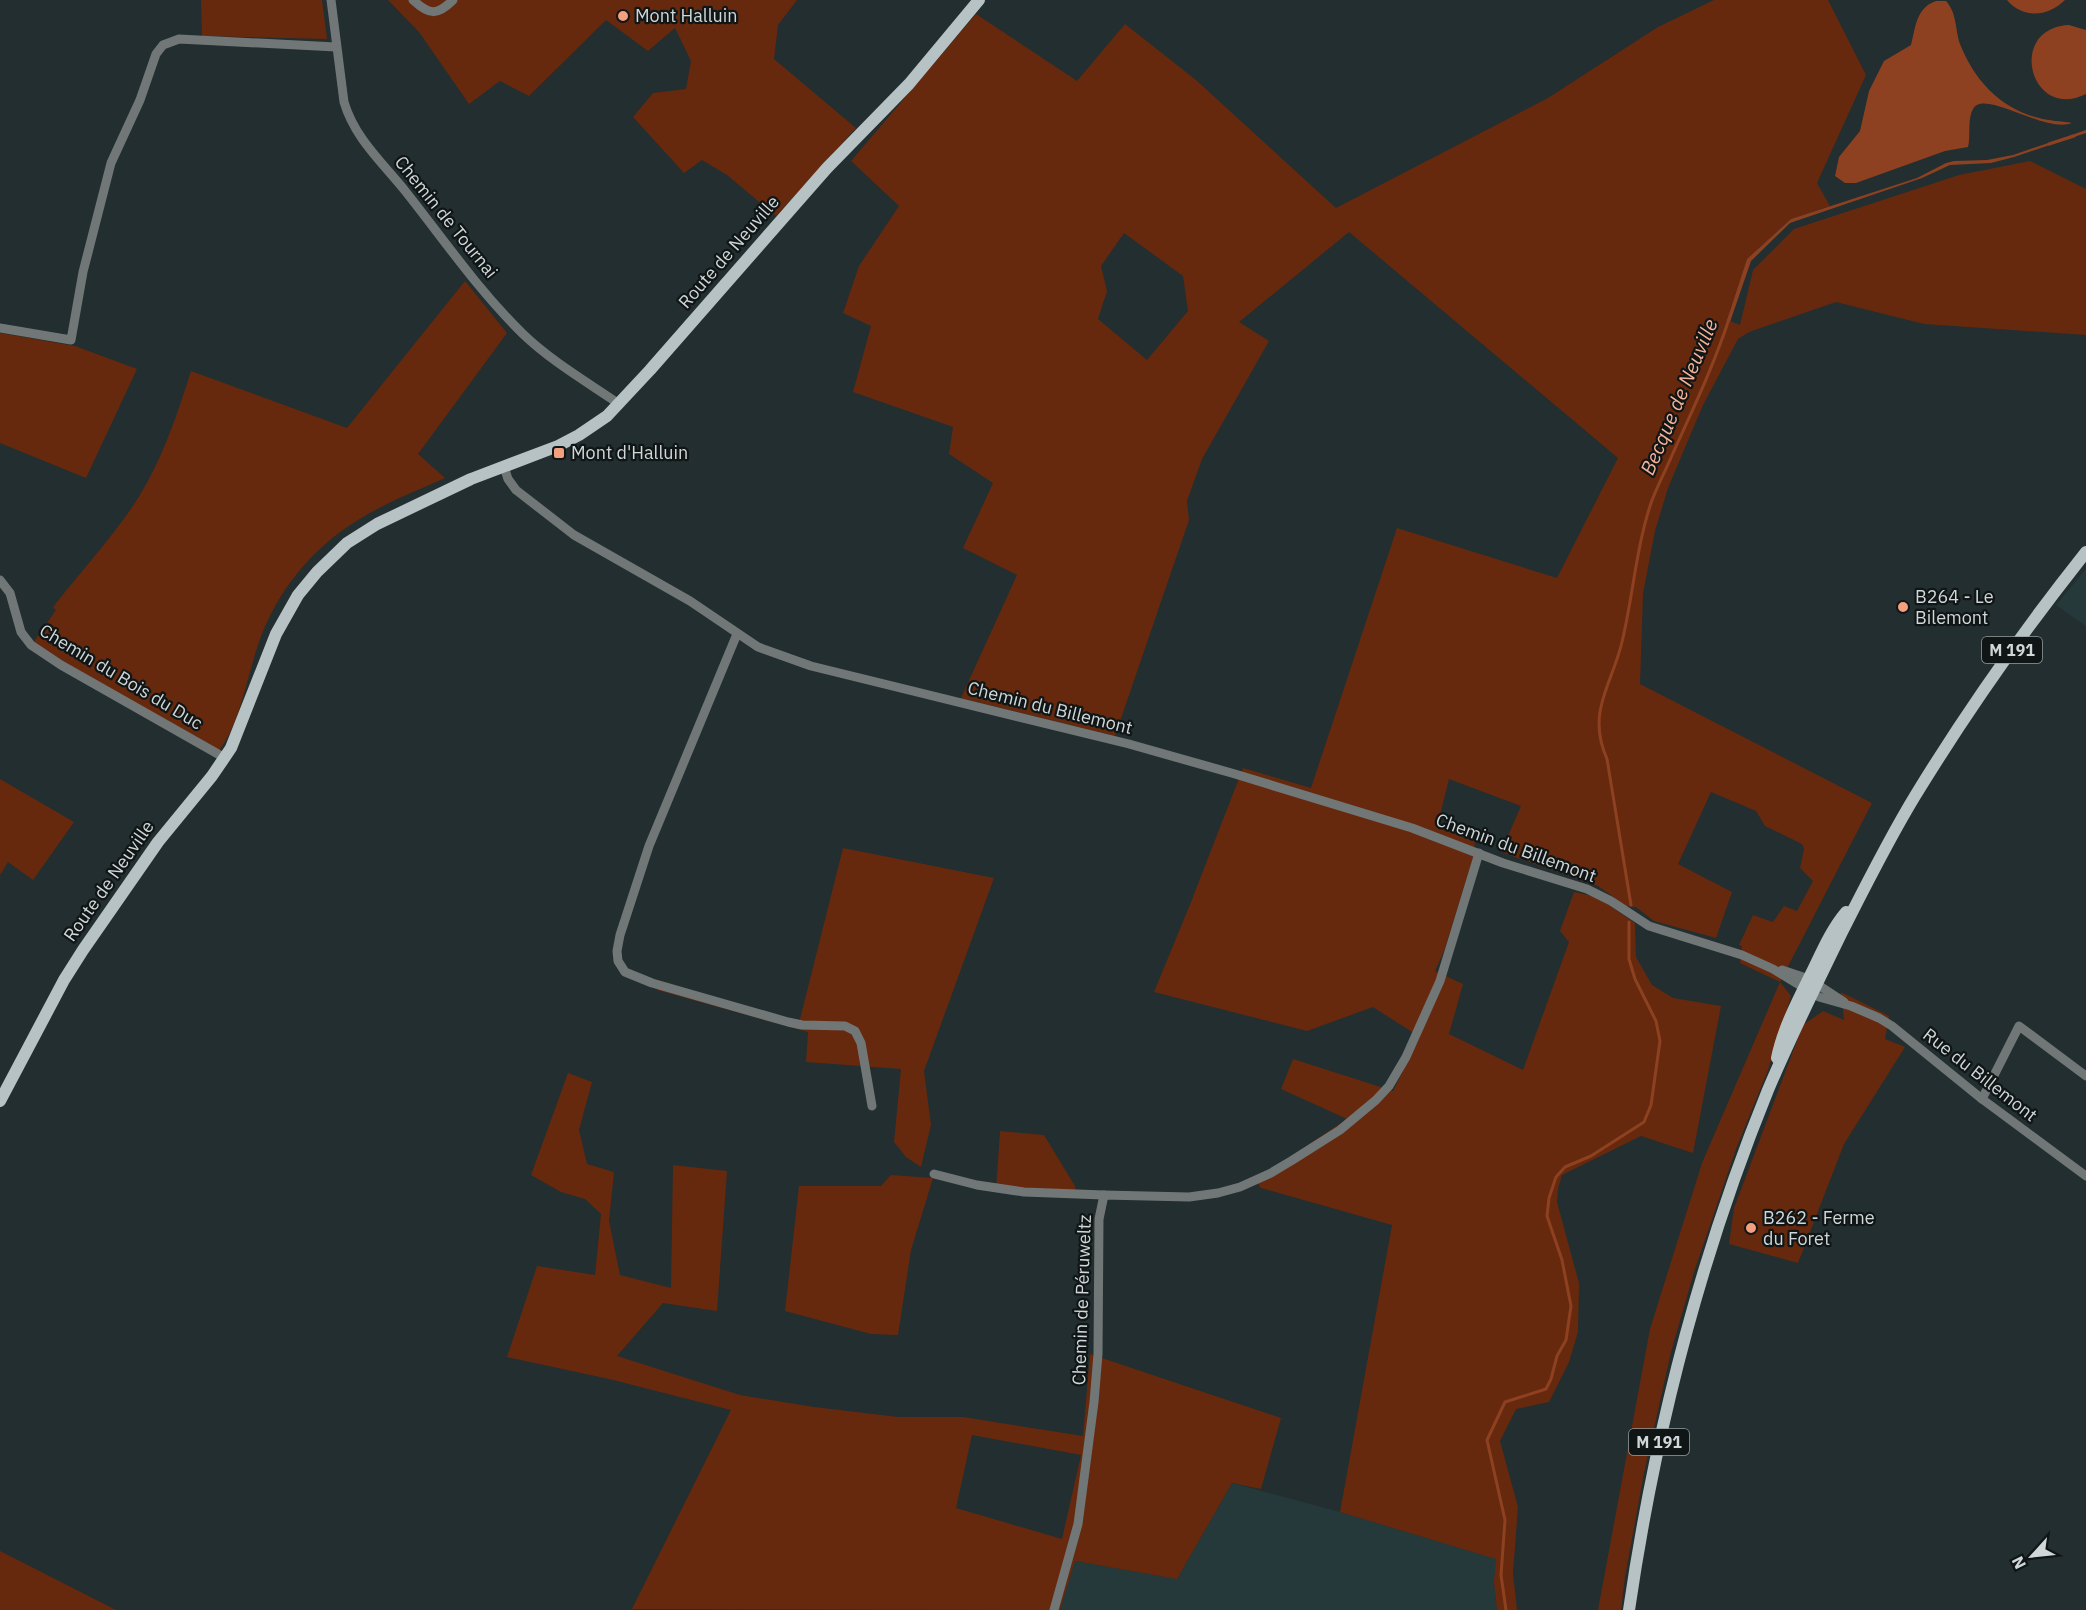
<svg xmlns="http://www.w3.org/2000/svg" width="2086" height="1610" font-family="'IBM Plex Sans',sans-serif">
	<rect width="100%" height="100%" fill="#222e2f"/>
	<!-- built -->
	<g fill="#25393b">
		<polygon points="2086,569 2086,626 2056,605"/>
		<polygon points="1232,1483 1340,1512 1497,1559 1494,1582 1497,1610 1060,1610 1075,1561 1177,1579"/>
	</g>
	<!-- green -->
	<g fill="#66290e" fill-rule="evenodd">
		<polygon points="201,0 322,0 327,39 202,36"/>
		<polygon points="388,0 797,0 778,25 774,59 856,128 776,216 727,175 702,160 684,173 633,117 653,93 686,89 691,61 675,28 648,51 606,20 529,96 500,81 469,104 419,32"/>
		<path d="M1714 0H1828L1866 75 1817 183 1830 206 1791 219 1747 259 1727 320 1740 325 1753 270 1794 229 1959 175 2030 161 2086 189V335L1924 324 1836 302 1749 332 1738 339 1703 405 1668 488 1655 531 1643 594 1640 684 1872 803 1780 982 1791 996 1768 1070 1736 1149 1694 1272 1671 1352 1644 1473 1625 1577 1621 1610H1598L1650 1329 1702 1163 1780 982 1740 963 1742 946 1739 945 1753 915 1773 922 1784 906 1797 911 1813 881 1800 868 1804 849 1802 844 1765 826 1756 811 1711 792 1678 864 1732 892 1716 938 1654 921 1636 907 1626 906 1598 886 1501 852 1521 806 1449 779 1437 827 1475 842 1473 858 1444 951 1435 971 1463 984 1449 1034 1523 1070 1569 942 1560 931 1574 892 1597 897 1635 923 1636 957 1652 985 1673 998 1721 1006 1693 1153 1641 1136 1562 1175 1558 1189 1557 1202 1579 1283 1578 1332 1569 1362 1549 1402 1516 1409 1500 1441 1518 1507 1513 1573 1517 1610H1497L1494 1582 1496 1559 1340 1512 1392 1225 1261 1188 1253 1177 1270 1170 1347 1119 1281 1089 1293 1059 1393 1091 1420 1037 1373 1007 1307 1031 1154 992 1189 907 1243 768 1311 788 1397 528 1557 578 1618 458 1349 232 1239 322 1269 341 1202 459 1187 501 1189 520 1115 736 961 698 1017 575 963 548 993 483 949 454 953 427 853 392 871 326 843 313 859 266 899 206 851 161 976 14 1077 81 1125 24 1196 80 1336 208 1548 98 1658 27ZM1124 233 1183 276 1188 311 1147 360 1098 319 1107 291 1101 266Z"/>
		<path d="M465 281 507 333 418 454 445 478C416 491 385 503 358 520 312 548 277 591 259 642 250 668 245 695 235 721 231 732 224 743 218 753L33 643 56 610 53 607C79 574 109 541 133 506 161 464 176 418 191 371L347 428Z"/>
		<polygon points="0,333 75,346 137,369 86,478 0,443"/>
		<polygon points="0,779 74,822 33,880 8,862 0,875"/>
		<polygon points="843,848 994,878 924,1071 931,1125 921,1167 906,1157 894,1142 901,1069 806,1062 808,1032 657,990 658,980 799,1023"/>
		<polygon points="1841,992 1889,1016 1885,1039 1905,1047 1844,1144 1798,1263 1729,1244 1734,1208 1803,1025 1823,1011 1844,1020"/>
		<path d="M568 1073 592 1082 579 1130 587 1164 614 1172 609 1221 620 1275 671 1288 673 1165 727 1171 717 1311 663 1303 617 1356 740 1395 814 1407 898 1417H963L1083 1436 1090 1354 1281 1418 1261 1489 1232 1483 1177 1579 1075 1561 1060 1610 632 1609 731 1410 609 1379 507 1357 537 1266 595 1275 601 1214 585 1199 561 1192 531 1175ZM972 1435 1081 1455 1062 1539 956 1508Z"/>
		<polygon points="1000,1131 1044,1135 1075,1186 1075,1198 996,1190"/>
		<polygon points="891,1175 933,1178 911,1250 898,1335 871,1334 785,1311 799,1186 881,1186"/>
		<polygon points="0,1551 116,1610 0,1610"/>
	</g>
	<!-- water -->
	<g fill="#8e4120">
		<path d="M2007 0H2065C2048 17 2023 19 2007 0Z"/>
		<path d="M1936 1H1946C1957 13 1955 29 1960 44 1974 80 2001 109 2039 118 2049 121 2061 121 2072 123 2045 134 1984 88 1973 109 1967 120 1971 136 1968 147L1945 151 1856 183H1845L1835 176 1839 157 1860 131 1869 91 1884 61 1911 45C1916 26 1916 8 1936 1Z"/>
		<path d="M2069 25 2086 30V94C2030 122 2006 28 2069 25Z"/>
		<polygon points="2086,130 2086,133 2014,157 1991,163 1950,165 1922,178 1790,223 1751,261 1730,322 1727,320 1747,259 1791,219 1917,178 1946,163 1954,161 1987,160 2013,155"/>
	</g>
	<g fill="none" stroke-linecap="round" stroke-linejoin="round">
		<!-- stream -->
		<g stroke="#8e4120" stroke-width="3">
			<polyline points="2049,144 2074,136"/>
			<path d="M1631 905 1607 759C1586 712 1612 685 1622 642 1633 596 1636 548 1651 503 1657 486 1666 470 1673 453 1693 409 1714 365 1729 319"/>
			<polyline points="1506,1610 1501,1575 1505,1520 1487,1440 1505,1402 1546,1389 1551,1379 1557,1356 1566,1340 1571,1306 1562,1260 1547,1216 1549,1198 1556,1177 1565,1167 1591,1156 1644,1122 1651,1105 1660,1041 1656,1021 1635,979 1629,959 1629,922"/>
		</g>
		<!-- minor -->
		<g stroke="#717777" stroke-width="9">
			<path d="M331 0 344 102C355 139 383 163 406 192 444 240 479 291 523 334 551 361 587 382 619 404"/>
			<path d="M413 0C429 15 437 16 453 0"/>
			<polyline points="0,328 71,340 83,272 111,163 140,100 156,54 163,45 179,39 336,47"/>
			<polyline points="504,467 508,479 516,490 574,535 690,601 758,647 811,666 1129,744 1235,774 1412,828 1503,863 1587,889 1611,901 1649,926 1742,955 1773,969 1819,997 1851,1006 1879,1018 1892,1026 1982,1099 2086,1176"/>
			<polyline points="0,580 10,593 21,632 31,645 61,665 225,758"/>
			<polyline points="737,634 649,846 620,935 617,951 618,961 625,972 652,983 788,1022 802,1025 845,1026 855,1031 861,1043 872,1106"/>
			<polyline points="1782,970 1809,979 1844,1002"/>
			<polyline points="1982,1099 2019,1026 2086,1076"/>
			<polyline points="934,1174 977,1185 1024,1192 1104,1195"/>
			<polyline points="1054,1610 1078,1524 1094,1402 1098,1354 1099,1219 1104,1195 1189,1197 1218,1193 1240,1187 1271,1173 1291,1161 1340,1130 1376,1100 1389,1086 1406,1057 1440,981 1479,853"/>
		</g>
		<!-- major -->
		<g stroke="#b6c2c4" stroke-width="12">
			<path d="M1777 1058C1783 1029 1797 1002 1810 976 1821 954 1830 931 1846 912"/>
			<polyline points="0,1101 64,980 83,950 158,842 212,776 231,748 276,634 298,595 317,572 347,543 377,524 471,479 558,446 579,435 607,416 650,370 827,168 909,84 979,0"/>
			<path d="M1629 1610C1655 1432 1700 1257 1768 1090 1790 1038 1815 987 1840 936 1864 889 1887 842 1915 796 1967 711 2024 630 2086 552"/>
		</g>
	</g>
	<!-- markers -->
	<g fill="#f2a080" stroke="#101516" stroke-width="2">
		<circle cx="623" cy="16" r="6"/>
		<rect x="553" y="447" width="12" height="12" rx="3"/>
		<circle cx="1903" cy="607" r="6"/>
		<circle cx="1751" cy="1228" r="6"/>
	</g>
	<g text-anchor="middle" stroke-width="4.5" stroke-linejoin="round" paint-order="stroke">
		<!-- shield labels -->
		<g fill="#101516" stroke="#969d9e" stroke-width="1.5">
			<rect x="1982" y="637" width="60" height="26" rx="4.5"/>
			<rect x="1629" y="1429" width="60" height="26" rx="4.5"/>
		</g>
		<g font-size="16" font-weight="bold" fill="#d0d7d8">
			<text x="2012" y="656">M 191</text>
			<text x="1659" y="1448">M 191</text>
		</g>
		<!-- poi labels -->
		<g font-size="18" fill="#d0d7d8" stroke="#101516" text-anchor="start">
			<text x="635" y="22">Mont Halluin</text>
			<text x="571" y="459">Mont d'Halluin</text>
			<text x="1915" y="603">B264 - Le<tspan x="1915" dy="21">Bilemont</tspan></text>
			<text x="1763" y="1224">B262 - Ferme<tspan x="1763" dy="21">du Foret</tspan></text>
		</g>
		<!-- street labels -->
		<g font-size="18" fill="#d0d7d8" stroke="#101516">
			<text transform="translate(446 217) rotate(51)" y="6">Chemin de Tournai</text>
			<text transform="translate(729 252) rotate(-49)" y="6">Route de Neuville</text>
			<text transform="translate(121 677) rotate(31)" y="6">Chemin du Bois du Duc</text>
			<text transform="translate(1050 708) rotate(14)" y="6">Chemin du Billemont</text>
			<text transform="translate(1516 848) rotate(20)" y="6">Chemin du Billemont</text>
			<text transform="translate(109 881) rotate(-55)" y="6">Route de Neuville</text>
			<text transform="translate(1980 1075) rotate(38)" y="6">Rue du Billemont</text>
			<text transform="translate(1082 1300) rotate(-88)" y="6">Chemin de Péruweltz</text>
		</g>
		<!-- water labels -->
		<g font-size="20" font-style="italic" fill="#f6b399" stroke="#101516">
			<text transform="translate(1679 397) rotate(-67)" y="7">Becque de Neuville</text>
		</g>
	</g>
	<!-- north arrow -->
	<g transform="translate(2032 1556) rotate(243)" stroke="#101516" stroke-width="4.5" paint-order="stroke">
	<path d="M0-4.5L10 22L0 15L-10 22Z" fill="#d0d7d8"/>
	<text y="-9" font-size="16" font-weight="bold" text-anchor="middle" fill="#d0d7d8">N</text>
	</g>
</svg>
